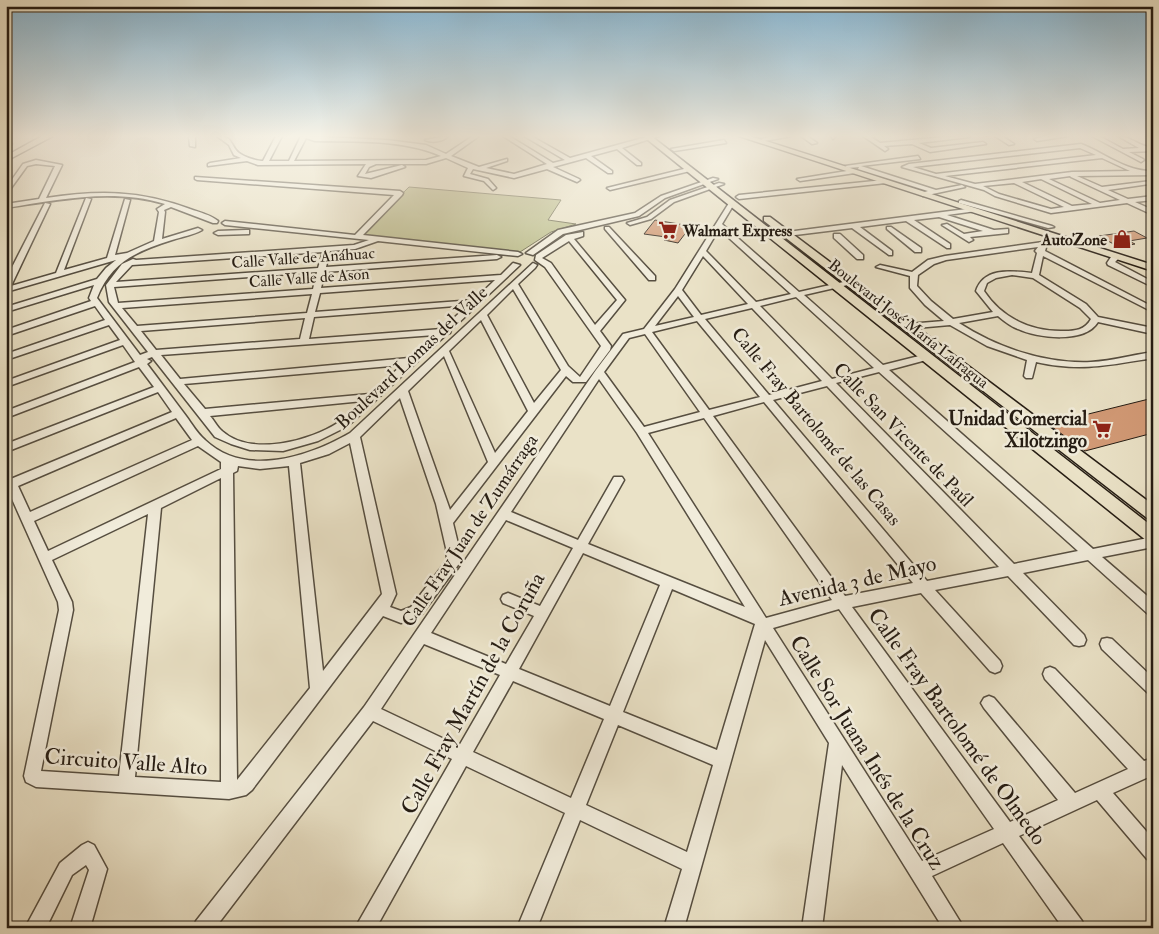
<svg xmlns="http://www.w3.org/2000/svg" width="1159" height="934" font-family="'IM FELL Double Pica',serif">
	<rect width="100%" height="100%" fill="#eae2c7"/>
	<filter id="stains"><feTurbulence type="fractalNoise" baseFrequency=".004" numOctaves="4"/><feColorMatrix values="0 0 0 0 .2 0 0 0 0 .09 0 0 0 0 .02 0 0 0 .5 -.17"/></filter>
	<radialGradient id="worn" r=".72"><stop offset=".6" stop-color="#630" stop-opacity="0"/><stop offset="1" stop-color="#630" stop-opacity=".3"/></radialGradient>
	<!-- green -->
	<polygon fill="#bfc090" stroke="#726e52" points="409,187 561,200 548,220 576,224 551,232 520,252 359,236"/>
	<!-- building -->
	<g fill="#d29a76" stroke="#251c13">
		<polygon points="655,220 691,226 678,243 664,240 666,237 644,234"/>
		<polygon points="1134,231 1147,238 1129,241 1135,244 1119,247 1099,236"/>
		<polygon points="1153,398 1153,433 1085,451 1048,424"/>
	</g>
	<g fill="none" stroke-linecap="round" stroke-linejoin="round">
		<!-- minor casing -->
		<g stroke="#564e40" stroke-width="3">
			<g id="minor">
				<polygon points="6,136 12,144 6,149"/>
				<polygon points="189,136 195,136 195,147 190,146"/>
				<path d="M217 136C234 136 230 146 239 153 244 157 257 161 263 161L276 136H282L269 161H289L301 136 387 140 426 145 446 154 473 136H479L451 156 479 167 507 159V161L486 168 514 174 547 164 503 136H509L553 163 565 160 524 136H531L570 158 650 136H659L622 148 641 163V165H637L617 149 591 156 612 171V173H608L586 158 553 167 579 179 580 180 577 182 547 169 514 178 473 169 470 174 488 179 496 188 493 190 484 181 464 176 468 168 446 158 426 164H376L369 167 365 174 402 165 405 167 371 178 358 176 366 164 258 165 247 161 208 166V164L210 163 241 158 234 155 229 145ZM306 138 315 141C356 142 403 139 441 156L426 160 294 161Z"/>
				<path d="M448 136C443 142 432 143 425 140Z"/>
				<polygon points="773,136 792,136 764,141 761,139"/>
				<polygon points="801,136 807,136 817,143 812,144"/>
				<polygon points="831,136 836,136 833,139"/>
				<polygon points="863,136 869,136 880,143 955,136 969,137 919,143 931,148 983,142 986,144 930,152 912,144 884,146 888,149 885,151"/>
				<polygon points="995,136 1002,136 1014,144 1009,145"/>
				<polygon points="1047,136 1068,136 1037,141 1034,139"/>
				<path d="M1092 136H1099L1123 149 1139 148 1118 136C1131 136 1140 148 1153 147V151L1129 152 1143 159 1144 160 1141 162Z"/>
				<polygon points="724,140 726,143 674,151 671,149"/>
				<path d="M1081 144C1105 153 1126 172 1153 171V175L1077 176 1102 187 1151 181 1152 182 1149 184 1108 190 1128 199 1153 196V200L1135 202 1153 210V215L1127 203 1051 213 995 196 984 190 902 167 909 164ZM1080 148 1096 155 936 174 913 167ZM1102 158 1130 171 1072 172 975 184 945 176ZM1070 176 1071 177 1120 200 1100 203 1049 179ZM1041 179 1092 204 1072 206 1022 182ZM1014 183 1064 207 1051 209 999 194 983 186Z"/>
				<polygon points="918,156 920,159 861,166 936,190 962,185 965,187 923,196 920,194 921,193 928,191 858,169 859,167 848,168 845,166"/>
				<path d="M36 160 62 165 46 198C98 190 140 190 190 209 199 212 211 215 218 221L217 223H213L171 207 164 210 165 212 162 239 198 228 202 230C194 235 181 237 172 240 137 251 111 262 97 298L140 355 148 352 109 302 106 285 122 264 133 259 136 260 354 245 369 240 225 225 222 223 225 221 355 235 394 195 197 180 195 179V177L400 191 403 193 402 195 363 235 518 252 522 254 518 256 378 241 355 249 330 251 326 267 497 255 501 257 497 259 325 272 321 288 501 275 513 263 520 265 451 330 450 333 447 334 348 426 318 441 283 451 250 450 231 444 215 437 152 357 147 359 151 361 147 364C160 381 173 399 186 416 192 424 197 433 205 440 245 478 308 457 350 433L533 263 537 265 535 268 518 284 568 366 580 377 601 346 545 267 535 260 536 255 566 235 583 232V236L574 239 625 300 600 331 611 346 610 350 586 382H573L566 376 453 523 459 548V561L458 565 421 615 401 623 383 616 252 790 246 795 229 799 36 787 26 782 24 776 59 610 58 602 8 490H6V481L172 412 158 392 6 452V444L154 387 139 367 6 418V411L135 362 123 345 6 387V381L120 340 109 325 6 360V354L105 320 95 306 6 336V330L91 301 89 298 94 285 6 312V307L97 279 106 268 116 260 6 292V279L45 203 50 204 11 286 56 273 86 198 91 199 64 270 107 258 125 199 130 200 115 255 127 253 154 241 159 212 157 209 165 204C112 188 59 200 6 208V204L39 199 55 166 36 164 27 166 6 195V188L23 164ZM569 241 617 300 595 325 551 263 542 258ZM323 252 318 268 116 282 132 265ZM317 272 313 289 118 303 114 287ZM495 280 474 300 315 312 320 293ZM513 289 561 370 534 403 487 315ZM312 294 307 313 137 326 122 308ZM468 305 442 329 309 339 314 317ZM305 318 300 339 156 350 141 331ZM481 320 528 411 495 453 449 351ZM435 335 409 358 180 379 161 355ZM444 356 488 462 450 510 408 391ZM402 365 370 394 205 409 184 384ZM400 398 436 504 446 548 447 560 411 607 401 611 390 607 396 594 360 437ZM363 401C355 408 348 416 339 422 311 441 251 457 222 431 217 427 214 420 210 416ZM176 418 192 440 30 512 18 486ZM350 443 382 594 323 671 300 463 329 454ZM198 446 221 462V469L48 551 34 521ZM238 466 260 469 289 466 310 688 237 780 233 473 237 471ZM221 478V782L135 777 161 508ZM148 514 119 776 41 771 73 610 72 602 52 560Z"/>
				<polygon points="688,168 691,170 690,171 610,190 607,188"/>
				<polygon points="853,170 855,171 855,173 800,181 797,179"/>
				<polygon points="713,178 718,179 665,198 639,216 563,234 533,255 526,253 558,230 635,213 661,196"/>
				<polygon points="884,180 887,182 886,183 739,199 736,197 739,195"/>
				<polygon points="719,183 724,184 674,202 651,219 630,225 627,223 647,217 670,200"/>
				<polygon points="961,200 1052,226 1054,227 1048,228 959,203 959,201"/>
				<path d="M729 203 734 204 722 224 799 292 852 280V284L804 295 883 365 927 354 930 355V359L889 370 1093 549 1153 537V547L1102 557 1153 601V616L1148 614 1088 560 1023 573 1084 635 1086 640 1084 645 1079 646 1074 645 1008 576 935 590 1000 661 1002 666 1000 671 995 673 990 671 921 593 852 607 1010 822 1058 800 984 708 981 703 984 698 989 696 994 698 1075 793 1128 769 1045 679 1043 674 1045 669 1050 667 1055 669 1144 761 1153 758V775L1113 793 1153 839V862L1147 859 1097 800 1019 836 1082 921 1085 928H1063L1003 843 932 876 964 928H943L842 765 822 928H802L829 743 765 640 684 928H664L682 869 580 820 537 928H517L565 813 466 766 376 928H355L452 759 373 721 215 928H193L196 921 364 707 596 370 623 334 644 329 675 289ZM719 229 791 294 756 302 706 251ZM703 256 748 304 701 315 682 290ZM678 296 694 317 655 326ZM796 297 874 368 832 379 760 306ZM752 308 822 381 769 395 705 319ZM697 321 760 397 709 410 652 332ZM645 334 700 412 644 427 604 372 629 338ZM879 372 1078 551 1014 564 836 383ZM599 379 637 433 745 607 588 544 624 480 622 477H614L578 540 511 512ZM827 386 999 567 927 581 773 400ZM764 402 913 583 845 596 713 416ZM704 418 832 600 766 618 648 433ZM506 520 573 548 540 606 508 593 503 595 501 599 503 603 534 616 506 664 431 633ZM583 553 660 585 610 706 519 669ZM672 589 755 624 717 750 623 712ZM839 609 994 829 922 861 773 628ZM424 644 500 675 459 746 381 709ZM513 681 604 719 571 798 473 752ZM618 725 713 765 687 852 586 805Z"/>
				<polygon points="974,208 977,210 976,211 947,215 994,230 1008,229 1008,233 970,237 973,240 969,242 942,225 947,224 964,234 983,231 939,217 914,220 950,244 950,248 947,248 906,221 860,227 892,251 892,255 889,255 852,228 787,236 783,234 787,232"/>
				<polygon points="605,227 609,227 655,276 655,280 649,280 605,229"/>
				<polygon points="887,227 891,227 921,248 921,252 915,252 887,229"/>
				<polygon points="246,230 249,230 249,234 218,235 214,233 218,231"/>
				<polygon points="834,234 840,234 863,255 863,259 857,259 834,238"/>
				<path d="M1043 242 1047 244 1045 251 1153 307V312L1043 256 1039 275 1086 304 1098 317 1153 328V334L1098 322C1085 344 1037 338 1018 329 1010 326 1004 321 998 316L959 323C998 348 1045 364 1091 362 1112 361 1132 355 1153 352V358C1110 365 1080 372 1036 362L1032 378H1026L1024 376 1027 360 987 346 950 325 905 329 904 327 908 324 944 321 925 305 910 288V276L876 267 880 265 912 272 928 260 945 256ZM1038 247 1035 251 1037 253 1032 273C1011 271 984 267 976 291L993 312 953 319 931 301 917 286 918 275 934 264 946 260ZM1012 275 1033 278 1080 308 1091 319C1085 330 1075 331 1064 331 1031 332 1002 318 984 291L987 283 996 278Z"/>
				<polygon points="1111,257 1117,257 1118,259 1115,262 1153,282 1153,287 1108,265 1107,263"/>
				<polygon points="1107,638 1112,639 1153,678 1153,695 1148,693 1102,649 1100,644 1102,639"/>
				<polygon points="88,842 94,845 107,869 90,928 70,928 89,870 86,865 72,875 46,928 25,928 60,863 82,845"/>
			</g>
		</g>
		<!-- major casing -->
		<g stroke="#251c13" stroke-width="3">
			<g id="major">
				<polygon points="643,136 651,136 1153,527 1153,542 1147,541"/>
				<polygon points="739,136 750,136 1153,265 1153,271"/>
				<polygon points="764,217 770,217 1153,505 1153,520 1147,518 764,221"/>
			</g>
		</g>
		<!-- highway casing -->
		<g stroke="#251c13" stroke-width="3">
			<polygon id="highway" points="42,136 53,136 6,161 6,156"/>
		</g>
		<!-- minor -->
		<use href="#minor" fill="#f1ecdb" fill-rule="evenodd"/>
		<!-- major -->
		<use href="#major" fill="#eae2c7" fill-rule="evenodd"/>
		<!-- highway -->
		<use href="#highway" fill="#eae2c7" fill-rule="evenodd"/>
	</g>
	<!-- sky -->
	<linearGradient id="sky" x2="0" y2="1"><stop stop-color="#88b8d5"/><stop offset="0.51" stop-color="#f6f2e6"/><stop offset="1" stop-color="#f6f2e6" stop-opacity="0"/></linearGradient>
	<rect width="1159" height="267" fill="url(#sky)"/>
	<!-- icons -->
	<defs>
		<g id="supermarket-bare" transform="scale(1.5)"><path d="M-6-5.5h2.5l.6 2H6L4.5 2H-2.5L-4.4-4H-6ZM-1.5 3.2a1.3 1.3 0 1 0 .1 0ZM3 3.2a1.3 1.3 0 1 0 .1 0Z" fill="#8f2418" stroke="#f1ecdb" stroke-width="2.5" paint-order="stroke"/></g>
		<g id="shop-bare" transform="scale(1.5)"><path d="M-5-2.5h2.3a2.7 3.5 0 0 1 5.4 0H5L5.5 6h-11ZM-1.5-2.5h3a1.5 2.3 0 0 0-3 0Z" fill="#8f2418" stroke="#f1ecdb" stroke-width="2.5" paint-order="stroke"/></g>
	</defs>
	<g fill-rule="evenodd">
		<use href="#supermarket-bare" x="668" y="230"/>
		<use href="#shop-bare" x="1122" y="239"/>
		<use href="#supermarket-bare" x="1102" y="429"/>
	</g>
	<g text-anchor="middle" stroke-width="5" stroke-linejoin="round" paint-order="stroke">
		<!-- far-poi labels -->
		<g font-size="16" font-weight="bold" fill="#251c13" stroke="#f1ecdb" text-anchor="start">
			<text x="683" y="236">Walmart Express</text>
			<text x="1107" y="245" text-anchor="end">AutoZone</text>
		</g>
		<!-- far-street labels -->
		<g font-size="16" fill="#251c13" stroke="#f1ecdb">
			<text transform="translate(303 257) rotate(-4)" y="6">Calle Valle de Anáhuac</text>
			<text transform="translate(309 277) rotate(-4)" y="6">Calle Valle de Ason</text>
			<text transform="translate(909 323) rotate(38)" y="6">Boulevard José María Lafragua</text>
		</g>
		<!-- street labels -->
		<g font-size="19" fill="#251c13" stroke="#f1ecdb">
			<text transform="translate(411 357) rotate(-43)" y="7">Boulevard Lomas del Valle</text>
			<text transform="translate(817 426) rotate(50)" y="7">Calle Fray Bartolomé de las Casas</text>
			<text transform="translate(904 434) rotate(46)" y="7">Calle San Vicente de Paúl</text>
			<text transform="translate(469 530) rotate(-56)" y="7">Calle Fray Juan de Zumárraga</text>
		</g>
		<!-- poi labels -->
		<g font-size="19" font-weight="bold" fill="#251c13" stroke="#f1ecdb" text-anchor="end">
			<text x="1087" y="425">Unidad Comercial<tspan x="1087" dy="22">Xilotzingo</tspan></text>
		</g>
		<!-- near-street labels -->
		<g font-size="22" fill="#251c13" stroke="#f1ecdb">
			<text transform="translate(857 580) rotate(-13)" y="8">Avenida 3 de Mayo</text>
			<text transform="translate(472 693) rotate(-61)" y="8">Calle Fray Martín de la Coruña</text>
			<text transform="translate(958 726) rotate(54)" y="8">Calle Fray Bartolomé de Olmedo</text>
			<text transform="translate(868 752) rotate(58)" y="8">Calle Sor Juana Inés de la Cruz</text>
			<text transform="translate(126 761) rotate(4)" y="8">Circuito Valle Alto</text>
		</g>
	</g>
	<!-- margin -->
	<rect width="1159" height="934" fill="none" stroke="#eae2c7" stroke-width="25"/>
	<rect x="8" y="8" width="1144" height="919" fill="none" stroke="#251c13" stroke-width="2.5"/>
	<rect x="12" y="12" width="1134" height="909" fill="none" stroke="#251c13"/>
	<rect width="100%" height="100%" filter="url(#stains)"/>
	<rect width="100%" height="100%" fill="url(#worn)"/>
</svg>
